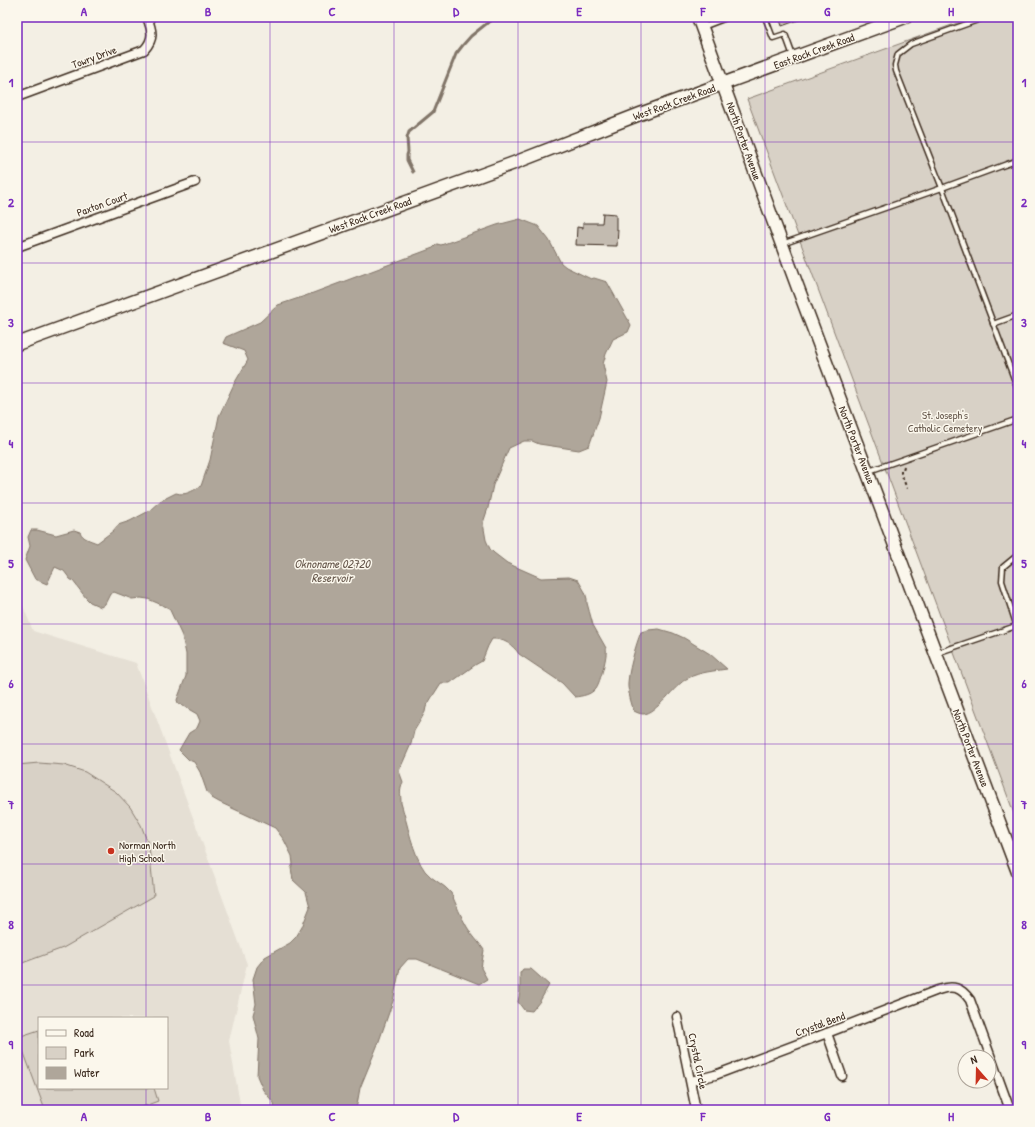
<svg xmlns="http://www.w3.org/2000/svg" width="1035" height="1127" font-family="'Patrick Hand',sans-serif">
	<rect width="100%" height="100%" fill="#f3efe4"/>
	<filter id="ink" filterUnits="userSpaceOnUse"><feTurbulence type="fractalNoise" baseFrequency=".025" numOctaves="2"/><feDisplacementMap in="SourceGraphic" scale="8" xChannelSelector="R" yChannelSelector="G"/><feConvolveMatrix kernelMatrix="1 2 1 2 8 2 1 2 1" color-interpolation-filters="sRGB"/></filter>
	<g filter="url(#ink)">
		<!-- built -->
		<path fill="#e5dfd4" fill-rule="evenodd" d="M17 591 33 631 136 663 247 964 229 1041 239 1098 241 1110H17ZM39 1018H167V1088H39Z"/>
		<!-- green -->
		<g fill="#d8d1c6" stroke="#8a7e72">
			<polygon points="974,17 1018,17 1018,824 747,99"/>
			<polygon points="39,763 64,765 85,772 116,792 130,807 141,825 149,846 154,896 63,948 17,965 17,765"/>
			<polygon points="39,1030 39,1088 154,1088 158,1101 134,1110 45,1110 18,1037"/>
		</g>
		<!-- water -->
		<g fill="#afa69a" stroke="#817468">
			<path d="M520 219 538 226 549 240 561 263 566 267 591 279 594 278 607 282 631 325 628 332 613 339 606 354 603 364 607 382 599 418 589 446 579 450 539 444 532 441H524L509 448 493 485 488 508 483 523 486 540 490 549 494 553 507 563 541 578 569 577 578 580 585 592 587 599V603L593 625 606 648C608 654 600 683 596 688 591 695 582 696 575 697L562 683 519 654C513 645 503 638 492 639L488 646 482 661 475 665 450 683H441L432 697 426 707 425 712 420 721 414 731 411 744 399 771 403 782C399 789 401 795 401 803 407 822 413 855 425 871 432 880 444 884 451 893 456 904 461 917 467 927 472 936 479 942 484 950L481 968 487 979 479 984 417 959H408L400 968 393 1001 378 1044 360 1088 356 1110H275L274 1103 263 1090 257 1076 259 1039 253 1015 256 1004 253 979 257 967 265 957 290 943 296 937 302 927 310 907 306 892 293 880 291 868 293 864 292 856 284 840 275 828 219 802 212 798 207 792 200 772 194 762 189 760 179 750 189 733 197 728 200 721 197 714 178 703 177 700 186 676V654L182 636 169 608 148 599 141 598 132 599 114 592 110 594 105 604 101 607 90 602 86 598 73 581 70 579 64 571 55 567 47 584 35 579 25 560 30 546 28 537 31 530H37L56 535 74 530 80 532C83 539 90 540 97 543L113 531 118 525 130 521 149 511 160 501 176 493C186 496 192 491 201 486L210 460 219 416 234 384 248 360 244 351 223 343 226 337 260 322 278 305 305 296 433 248 437 244 441 245 497 225Z"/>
			<path d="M659 629 673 633 684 638 710 654 727 669C714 671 700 672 688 678 674 685 657 714 643 714 640 714 636 712 634 711 631 703 629 695 628 687 627 675 636 644 641 632L648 630Z"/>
			<polygon points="523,969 531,969 549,985 540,1001 532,1011 524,1010 518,1002 520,992 520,973"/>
		</g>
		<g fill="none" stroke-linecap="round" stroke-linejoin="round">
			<!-- stream -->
			<polyline stroke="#817468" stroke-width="3" points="413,172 407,160 407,155 408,152 407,138 409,132 433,112 456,54 463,45 471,36 491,20 493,17"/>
		</g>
		<!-- building -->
		<g fill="#c3bbb0" stroke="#3b2a1e">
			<polygon points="779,17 804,17 804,18 782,26"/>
			<polygon points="603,213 616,214 616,229 618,229 617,246 576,245 577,227 583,228 583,223 602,223"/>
		</g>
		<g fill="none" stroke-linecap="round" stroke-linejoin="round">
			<!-- service casing -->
			<g stroke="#3b2a1e" stroke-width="7">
				<g id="service">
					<polyline points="765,17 773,38 785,34 793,56"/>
					<polyline points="986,17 911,44 898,54 895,65 896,71 942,188 1018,389"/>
					<polyline points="703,27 729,17"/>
					<polyline points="782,244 942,188 1018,160"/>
					<polyline points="993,324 1018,315"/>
					<polyline points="869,471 1018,419"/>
					<polyline points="1018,556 1014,558 1003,567 1002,581 1018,630"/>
					<polyline points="937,653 1016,626"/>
				</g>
			</g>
			<!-- minor casing -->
			<g stroke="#3b2a1e" stroke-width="11">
				<g id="minor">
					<path d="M17 97 144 50C155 38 152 30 147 17"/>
					<polyline points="17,247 195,182"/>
					<polyline points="677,1017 696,1110"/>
					<polyline points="827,1033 842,1076"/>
					<path d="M691 1081 715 1075 827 1033 938 990C953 985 961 987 970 1000L1010 1110"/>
				</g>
			</g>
			<!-- secondary casing -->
			<g stroke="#3b2a1e" stroke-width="15">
				<g id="secondary">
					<polyline points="698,17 798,288 1018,872"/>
					<polyline points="17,344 514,163 640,114 905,17"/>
				</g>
			</g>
			<!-- path -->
			<polyline stroke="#3b2a1e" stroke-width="2" stroke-dasharray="3 3" stroke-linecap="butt" points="904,466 903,470 901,471 901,473 907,489"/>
			<!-- service -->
			<use href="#service" stroke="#fbf7ec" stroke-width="4"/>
			<!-- minor -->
			<use href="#minor" stroke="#fbf7ec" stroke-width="8"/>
			<!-- secondary -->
			<use href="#secondary" stroke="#fbf7ec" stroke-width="12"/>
		</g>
	</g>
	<!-- grid -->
	<path fill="none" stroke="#7b2cbf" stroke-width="1" stroke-opacity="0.55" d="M146 17V1018M270 17V1110M394 17V1110M518 17V1110M641 17V1110M765 17V1110M889 17V1110M17 142H1018M17 263H1018M17 383H1018M17 503H1018M17 624H1018M17 744H1018M17 864H1018M17 985H1018M146 1088V1110"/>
	<!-- markers -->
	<circle fill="#c8321e" stroke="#fbf7ec" stroke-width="1.5" cx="111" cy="851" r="4"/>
	<g text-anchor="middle" stroke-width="3" stroke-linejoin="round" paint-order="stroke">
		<!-- street labels -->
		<g font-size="11" fill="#3b2a1e" stroke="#fbf7ec">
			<text transform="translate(814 51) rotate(-20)" y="4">East Rock Creek Road</text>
			<text transform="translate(94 57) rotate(-20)" y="4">Towry Drive</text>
			<text transform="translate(674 102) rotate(-20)" y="4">West Rock Creek Road</text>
			<text transform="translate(744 141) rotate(70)" y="4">North Porter Avenue</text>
			<text transform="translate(102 204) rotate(-20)" y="4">Paxton Court</text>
			<text transform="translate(370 215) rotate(-20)" y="4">West Rock Creek Road</text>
			<text transform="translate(857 445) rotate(69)" y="4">North Porter Avenue</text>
			<text transform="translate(971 748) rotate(69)" y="4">North Porter Avenue</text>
			<text transform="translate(820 1024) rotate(-20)" y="4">Crystal Bend</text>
			<text transform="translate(698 1061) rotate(78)" y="4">Crystal Circle</text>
		</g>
		<!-- park labels -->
		<g font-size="11" fill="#625448" stroke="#fbf7ec">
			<text x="945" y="419">St. Joseph's<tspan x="945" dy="13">Catholic Cemetery</tspan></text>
		</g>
		<!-- poi labels -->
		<g font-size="11" fill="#3b2a1e" stroke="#fbf7ec" text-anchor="start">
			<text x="119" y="849">Norman North<tspan x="119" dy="13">High School</tspan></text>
		</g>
		<!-- water labels -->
		<g font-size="12" font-style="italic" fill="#645549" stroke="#fbf7ec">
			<text x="332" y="568">Oknoname 02720<tspan x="332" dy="14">Reservoir</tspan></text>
		</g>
	</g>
	<!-- margin -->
	<rect width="1035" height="1127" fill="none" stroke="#fbf7ec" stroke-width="44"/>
	<!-- legend -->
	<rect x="38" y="1017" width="130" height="72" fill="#fbf7ec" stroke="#aea59a"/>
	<rect x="46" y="1030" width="20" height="6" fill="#fbf7ec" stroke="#aea59a"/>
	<text x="74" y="1037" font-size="12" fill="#3b2a1e">Road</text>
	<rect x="46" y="1047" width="20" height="12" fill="#d8d1c6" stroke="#aea59a"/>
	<text x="74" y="1057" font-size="12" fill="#3b2a1e">Park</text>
	<rect x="46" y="1067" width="20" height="12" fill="#afa69a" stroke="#aea59a"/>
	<text x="74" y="1077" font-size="12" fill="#3b2a1e">Water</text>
	<!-- north arrow -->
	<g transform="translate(977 1069) rotate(340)"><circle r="19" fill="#fbf7ec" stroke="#aea59a"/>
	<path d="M0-3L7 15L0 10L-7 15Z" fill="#c8321e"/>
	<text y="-6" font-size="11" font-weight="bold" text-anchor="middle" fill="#3b2a1e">N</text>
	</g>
	<rect x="22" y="22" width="991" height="1083" fill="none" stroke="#7b2cbf" stroke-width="1.5"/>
	<g font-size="13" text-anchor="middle" font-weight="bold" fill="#7b2cbf">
		<text x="84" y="16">A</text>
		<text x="208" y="16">B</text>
		<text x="332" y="16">C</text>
		<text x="456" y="16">D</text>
		<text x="579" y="16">E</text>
		<text x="703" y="16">F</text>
		<text x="827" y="16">G</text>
		<text x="951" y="16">H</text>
		<text x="11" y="87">1</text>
		<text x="1024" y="87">1</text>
		<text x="11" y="207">2</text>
		<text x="1024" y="207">2</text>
		<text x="11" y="327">3</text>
		<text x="1024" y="327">3</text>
		<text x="11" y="448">4</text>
		<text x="1024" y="448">4</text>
		<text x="11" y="568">5</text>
		<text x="1024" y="568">5</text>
		<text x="11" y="688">6</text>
		<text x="1024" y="688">6</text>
		<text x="11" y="809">7</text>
		<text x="1024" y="809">7</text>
		<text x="11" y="929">8</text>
		<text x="1024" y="929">8</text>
		<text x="11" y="1049">9</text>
		<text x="1024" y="1049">9</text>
		<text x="84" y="1121">A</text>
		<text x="208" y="1121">B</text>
		<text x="332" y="1121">C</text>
		<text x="456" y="1121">D</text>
		<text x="579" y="1121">E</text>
		<text x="703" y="1121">F</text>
		<text x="827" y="1121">G</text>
		<text x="951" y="1121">H</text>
	</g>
</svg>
